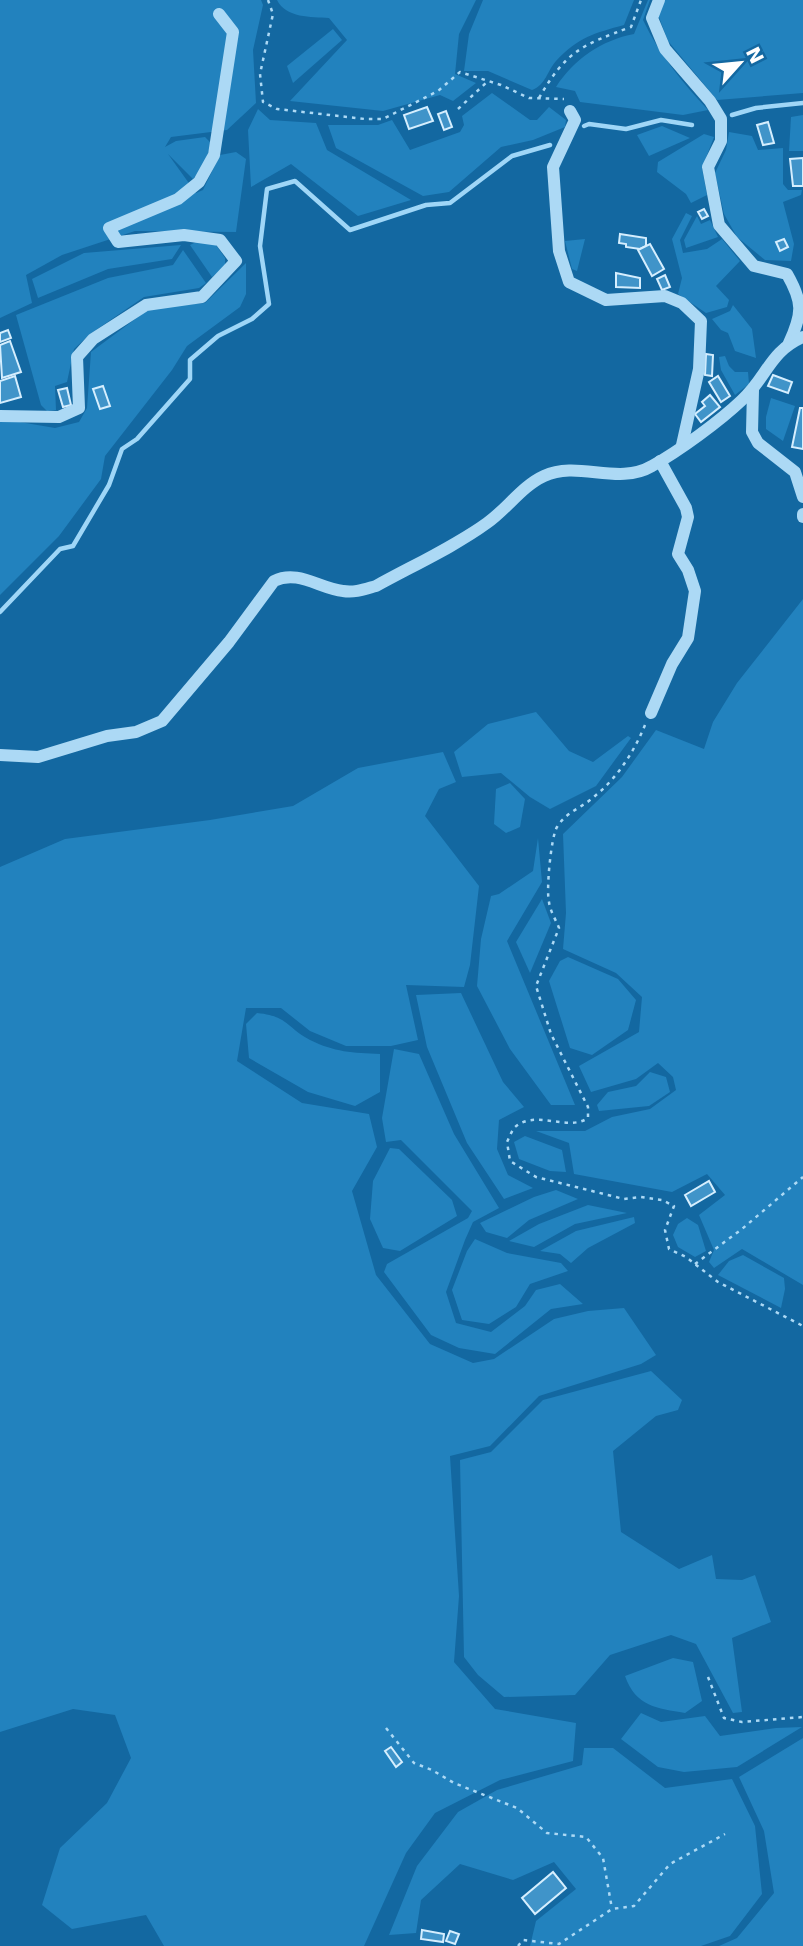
<svg xmlns="http://www.w3.org/2000/svg" width="803" height="1946" font-family="'DejaVu Sans',sans-serif">
	<rect width="100%" height="100%" fill="#1368a1"/>
	<!-- green -->
	<g fill="#2282be">
		<polygon points="0,0 261,0 263,5 253,50 256,103 227,130 171,137 165,147 176,141 205,137 211,143 205,164 193,179 168,154 196,193 203,190 220,155 236,152 246,159 236,232 135,231 62,255 26,275 32,303 0,318"/>
		<path d="M277 0H476L459 34 455 74 476 83 453 101 440 95 383 111 290 101 347 40 329 18C311 17 286 18 277 0Z"/>
		<path d="M483 0H634L624 25C595 33 578 37 556 61 547 71 546 85 532 90L488 71H464L469 34Z"/>
		<path d="M648 0H650L643 20C659 54 682 82 708 110L683 115 580 102 575 91 556 87C574 59 602 40 634 34Z"/>
		<polygon points="664,0 803,0 803,93 717,100 668,41 657,12"/>
		<polygon points="333,29 342,40 293,83 287,66"/>
		<polygon points="492,93 530,120 537,120 549,107 566,120 565,127 533,140 501,147 449,192 423,196 336,148 328,125 378,125 392,120 410,150 460,132 464,125 462,116"/>
		<polygon points="258,109 270,120 316,123 327,150 411,200 358,216 291,164 251,187 248,130"/>
		<polygon points="803,115 803,151 789,151 791,117"/>
		<polygon points="662,126 690,138 649,156 637,135"/>
		<polygon points="729,132 752,136 758,150 783,148 783,184 788,190 802,190 801,195 783,202 794,244 791,261 765,260 737,237 724,214 715,173 726,150"/>
		<polygon points="704,134 714,137 702,168 707,195 691,203 686,194 657,172 658,162"/>
		<polygon points="686,213 692,216 680,240 683,253 707,249 722,239 740,261 716,286 729,300 727,307 706,313 678,294 682,278 672,239"/>
		<polygon points="697,216 701,224 710,220 718,237 686,248 684,240"/>
		<polygon points="585,239 577,271 572,269 565,241"/>
		<polygon points="198,241 216,245 225,258 225,266 212,277 190,245"/>
		<polygon points="181,245 172,259 108,269 38,298 32,279 84,253"/>
		<polygon points="183,250 206,283 199,288 144,297 90,334 74,349 67,382 55,386 56,410 47,411 41,405 16,315 108,278 173,265"/>
		<polygon points="246,263 246,294 240,307 187,346 172,370 105,456 101,479 59,536 0,595 0,421 8,420 55,428 79,422 87,408 91,352 150,308 205,303"/>
		<polygon points="733,305 752,329 756,358 735,351 728,333 721,330 712,319 730,311"/>
		<polygon points="725,356 729,366 735,372 748,372 749,384 735,395 721,370 719,357"/>
		<polygon points="771,398 795,406 783,441 766,429 766,417"/>
		<polygon points="803,599 803,1285 742,1249 714,1268 709,1262 714,1250 699,1215 725,1195 707,1174 672,1192 574,1174 569,1143 536,1131 585,1131 612,1117 650,1109 676,1090 673,1077 658,1063 636,1079 591,1092 579,1066 639,1032 642,997 616,973 563,949 566,913 563,834 622,777 656,730 704,749 713,722 737,683"/>
		<polygon points="536,712 569,751 593,762 628,736 631,738 596,786 550,809 530,797 501,773 462,777 454,752 488,724"/>
		<polygon points="443,752 456,782 439,789 425,816 479,886 470,965 464,987 406,985 418,1040 391,1046 346,1046 310,1031 281,1008 246,1008 237,1061 302,1103 369,1114 377,1147 352,1191 376,1275 430,1344 473,1363 494,1359 554,1319 588,1311 624,1308 656,1355 641,1364 539,1396 490,1446 450,1456 459,1596 454,1662 495,1709 576,1723 573,1761 500,1780 435,1813 406,1853 364,1946 164,1946 146,1915 72,1929 42,1905 60,1848 107,1803 131,1758 115,1715 73,1709 0,1732 0,867 65,839 210,820 293,806 358,768"/>
		<polygon points="510,783 525,799 520,827 506,833 494,824 496,789"/>
		<polygon points="538,838 542,882 507,941 575,1105 551,1105 510,1049 477,986 481,939 491,896 499,894 533,871"/>
		<polygon points="542,899 551,923 530,973 516,942"/>
		<polygon points="568,957 618,979 636,1000 628,1030 592,1055 570,1048 549,981 560,961"/>
		<polygon points="461,993 503,1082 524,1107 499,1120 497,1149 508,1175 533,1188 504,1199 467,1143 427,1047 416,995"/>
		<path d="M257 1013C288 1016 286 1027 310 1040 334 1052 353 1053 380 1054V1092L355 1106 308 1092 249 1058 246 1024Z"/>
		<polygon points="394,1049 419,1054 454,1134 499,1208 473,1222 465,1240 446,1292 456,1323 491,1332 525,1306 536,1290 560,1284 583,1304 551,1309 495,1354 459,1348 431,1335 384,1272 387,1264 468,1218 472,1211 401,1140 386,1142 382,1118"/>
		<polygon points="650,1072 666,1077 670,1092 649,1106 599,1111 597,1105 608,1092 636,1086"/>
		<polygon points="525,1136 562,1150 566,1172 550,1171 519,1159 514,1142"/>
		<polygon points="390,1148 399,1149 452,1200 457,1216 400,1251 383,1248 370,1219 373,1181"/>
		<polygon points="556,1190 578,1199 529,1220 507,1238 486,1232 480,1223 534,1197"/>
		<polygon points="588,1205 627,1213 575,1224 534,1247 509,1241 539,1224"/>
		<polygon points="634,1217 635,1223 588,1248 571,1263 560,1254 540,1251 576,1231"/>
		<polygon points="687,1218 698,1225 706,1251 695,1257 678,1247 673,1235 678,1224"/>
		<polygon points="475,1239 507,1253 561,1263 568,1271 530,1284 516,1307 489,1324 462,1320 452,1290 467,1251"/>
		<polygon points="743,1255 784,1278 785,1289 781,1308 718,1275 729,1261"/>
		<polygon points="651,1371 682,1400 678,1410 656,1416 613,1451 621,1532 679,1569 712,1555 716,1579 742,1580 755,1575 771,1622 732,1638 742,1712 733,1713 696,1644 671,1635 610,1655 575,1695 504,1697 478,1675 464,1657 460,1460 491,1452 543,1400"/>
		<path d="M673 1658 693 1662 702 1701 685 1713C657 1708 636 1707 625 1676Z"/>
		<polygon points="641,1713 661,1722 705,1716 720,1736 776,1728 802,1727 737,1767 684,1772 658,1767 621,1739"/>
		<polygon points="803,1738 803,1946 719,1946 737,1938 774,1893 764,1831 739,1777"/>
		<polygon points="584,1748 613,1748 665,1788 732,1779 755,1826 762,1894 730,1936 701,1946 530,1946 536,1921 576,1889 554,1862 513,1880 460,1864 421,1900 416,1933 389,1935 417,1866 458,1812 497,1790 582,1765"/>
	</g>
	<g fill="none" stroke-linecap="round" stroke-linejoin="round">
		<!-- stream -->
		<g stroke="#9fd6f7" stroke-width="4.5">
			<polyline points="732,115 756,108 803,103"/>
			<polyline points="584,126 589,124 626,129 661,120 692,125"/>
			<polyline points="0,612 60,549 73,546 109,485 122,449 137,439 190,379 190,360 218,336 252,319 269,304 260,246 267,189 295,181 350,230 426,205 450,203 512,156 550,145"/>
		</g>
	</g>
	<!-- building -->
	<g fill="#4094c9" stroke="#d5eefe" stroke-width="2">
		<polygon points="427,107 433,121 409,129 404,115"/>
		<polygon points="446,111 452,127 444,130 438,114"/>
		<polygon points="768,122 774,143 763,145 757,125"/>
		<polygon points="803,158 803,186 793,186 790,159"/>
		<polygon points="704,209 708,216 702,219 698,212"/>
		<polygon points="620,234 646,238 646,246 640,249 626,247 626,244 619,243"/>
		<polygon points="784,239 788,247 780,251 776,242"/>
		<polygon points="650,244 664,269 652,276 638,250"/>
		<polygon points="616,273 640,278 640,288 616,287"/>
		<polygon points="665,275 670,287 662,290 657,279"/>
		<polygon points="8,330 11,338 0,342 0,333"/>
		<polygon points="10,341 21,372 2,378 0,345"/>
		<polygon points="706,354 713,355 712,376 705,375"/>
		<polygon points="773,375 792,382 788,393 768,386"/>
		<polygon points="15,376 21,397 0,403 0,381"/>
		<polygon points="718,376 730,396 721,402 709,382"/>
		<polygon points="103,386 110,406 100,409 93,389"/>
		<polygon points="67,388 71,405 63,407 58,390"/>
		<polygon points="710,395 720,407 701,422 695,414 705,406 702,402"/>
		<polygon points="800,408 803,408 803,449 792,447"/>
		<polygon points="709,1181 715,1192 691,1206 685,1195"/>
		<polygon points="391,1747 402,1762 396,1767 385,1751"/>
		<polygon points="553,1872 566,1888 535,1914 522,1898"/>
		<polygon points="422,1930 444,1934 443,1942 421,1939"/>
		<polygon points="450,1931 459,1934 455,1944 446,1941"/>
	</g>
	<g fill="none" stroke-linecap="round" stroke-linejoin="round">
		<!-- path -->
		<g stroke="#acd9f5" stroke-width="2.5" stroke-dasharray="3.5 5" stroke-linecap="butt">
			<polyline points="268,0 273,14 260,74 263,102 277,109 365,119 383,119 438,91 460,72 501,85 529,98 564,99"/>
			<path d="M539 98C566 51 582 45 631 27L641 0"/>
			<polyline points="458,109 488,81"/>
			<path d="M645 725C634 752 617 778 595 796 582 808 567 811 557 827 551 837 546 890 549 902 550 911 556 920 559 928L536 986 551 1034 588 1107V1118C568 1132 536 1109 515 1127 512 1130 509 1138 507 1142L510 1161 536 1177 624 1199 641 1197 662 1200 674 1206 665 1230 669 1249 686 1257 718 1282 803 1326"/>
			<polyline points="695,1264 742,1229 803,1177"/>
			<polyline points="708,1677 724,1718 742,1722 803,1717"/>
			<polyline points="386,1728 414,1763 432,1770 454,1783 517,1808 547,1833 586,1837 603,1858 612,1909"/>
			<polyline points="518,1946 523,1940 559,1944 612,1909 634,1906 670,1864 725,1834"/>
		</g>
		<!-- minor -->
		<g stroke="#acd9f5" stroke-width="12">
			<path d="M659 0 652 18 665 49 710 101 721 119V141L708 167 719 225 754 266 787 274C803 302 803 313 789 343"/>
			<polyline points="570,111 575,120 553,167 559,251 569,282 606,300 665,296 682,303 701,321 699,369 682,445"/>
			<polyline points="753,390 752,432 758,443 795,472 803,497"/>
			<polyline points="0,416 59,417 79,408 77,357 93,339 146,305 202,297 236,261 220,240 184,235 118,242 109,228 178,199 199,182 214,155 233,32 219,14"/>
			<polyline points="803,517 803,514"/>
			<polyline points="651,713 672,664 688,638 695,591 688,570 678,554 688,517 686,508 660,461"/>
			<path d="M0 755 38 757 107 736 136 732 162 721 229 642 274 581C298 569 320 589 343 591 355 593 365 589 376 586 412 566 454 547 487 523 507 509 522 486 544 476 578 460 618 486 652 466 679 451 720 421 742 400 767 377 770 351 803 337"/>
		</g>
	</g>
	<!-- north arrow -->
	<g transform="translate(740 63) rotate(63)" stroke="#1368a1" stroke-width="5" paint-order="stroke">
	<path d="M0-5L12 26L0 18L-12 26Z" fill="#ffffff"/>
	<text y="-10" font-size="19" font-weight="bold" text-anchor="middle" fill="#ffffff">N</text>
	</g>
</svg>
